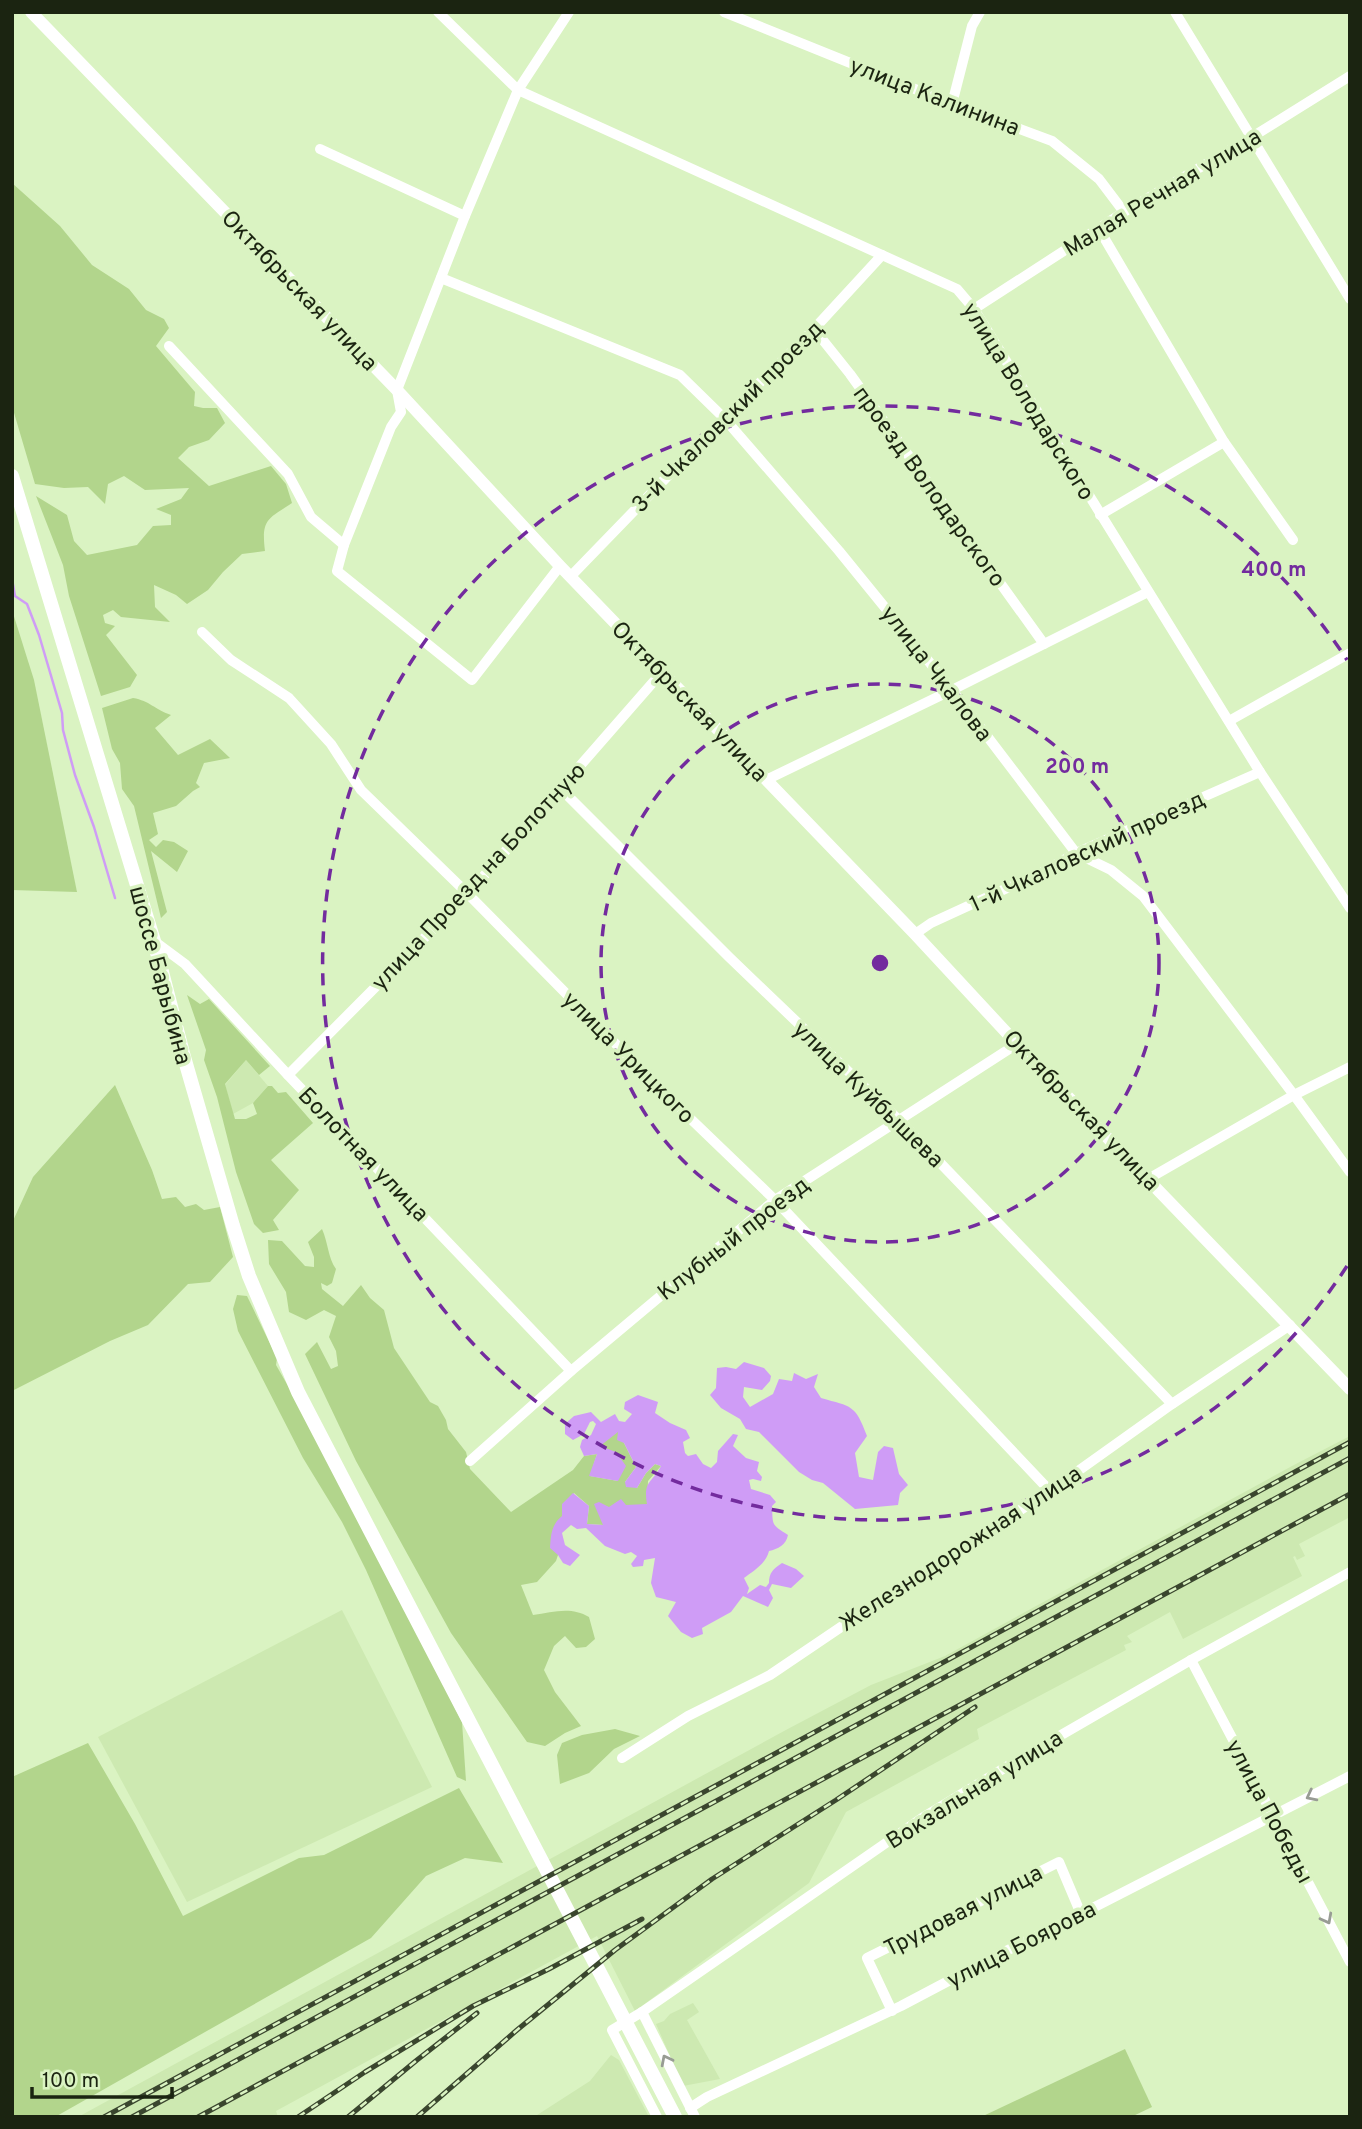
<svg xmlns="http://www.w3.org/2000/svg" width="1362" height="2129" font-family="Overpass,sans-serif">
	<rect width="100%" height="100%" fill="#daf3c2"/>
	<!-- built -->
	<g fill="#cde9b1">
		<polygon points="246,1060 268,1086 253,1103 233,1114 225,1085"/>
		<polygon points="1350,1436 1350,1517 1299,1544 1305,1556 1297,1560 1295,1556 1293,1557 1302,1576 1183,1639 1170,1612 1127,1636 1132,1642 1124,1645 1126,1650 977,1729 979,1739 846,1812 809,1883 635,2011 597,1936 276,2111 278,2117 78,2117 784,1731 871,1685 945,1656 1292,1466"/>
		<polygon points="342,1610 432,1787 187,1902 98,1737"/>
		<polygon points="693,2003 699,2012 687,2020 720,2079 683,2086 656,2024 664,2021 670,2014"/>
		<polygon points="611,2055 619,2060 649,2117 534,2117 590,2081"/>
	</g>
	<!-- green -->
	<g fill="#b2d58c">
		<path d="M12 183 60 226 92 265 129 289 146 310 164 319 169 328 156 346 195 392 194 406 203 408H217L225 423 209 440 189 447 178 458 209 486 271 466 286 484 292 503C268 519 261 519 265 551L242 554 223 572 208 590 187 604 176 595 154 585 155 607 170 622 121 617 113 610 103 615 105 623 115 626 106 635 137 675 130 687 101 696 69 596 63 565 36 496 67 515 74 541 87 555 137 545 153 526 171 525V515L156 509 181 499 189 488 145 490 124 476 108 484 105 504 88 487 64 488 35 484 12 406Z"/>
		<polygon points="12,610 34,680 77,892 12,890"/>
		<path d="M133 698C150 701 154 709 171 715L155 728 178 755 210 739 230 758 204 763 196 783 200 787 193 791 176 806 153 813 158 834 149 840 156 847 163 840 174 842 188 851 177 872 151 851 167 912 161 918 134 806 122 789 120 763 112 749 102 708Z"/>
		<polygon points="187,995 200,1004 209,999 270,1066 259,1075 246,1060 225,1084 235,1119 246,1119 257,1114 253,1103 268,1086 272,1086 278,1093 286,1092 313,1123 271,1160 299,1190 273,1220 279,1230 263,1233 254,1224 236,1172 217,1097 204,1060 206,1050"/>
		<polygon points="115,1085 152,1170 162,1199 176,1197 185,1207 196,1204 204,1210 220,1207 233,1257 210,1282 188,1284 148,1325 110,1341 12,1391 12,1223 33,1177"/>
		<path d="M322 1229C328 1242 328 1258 336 1269L332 1283 327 1286 321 1283 322 1289 343 1306 361 1285 370 1298 384 1310 394 1348 430 1402 438 1406 446 1420 448 1429 466 1452 470 1469 511 1512 573 1470 584 1456 597 1454 590 1476 618 1481 599 1446 618 1431 636 1467 625 1482 637 1488 646 1473 655 1464 661 1466 648 1481 647 1505H626L604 1525 587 1524 589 1506 574 1493 562 1516 558 1555 556 1561 537 1582 521 1585 533 1615C553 1612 571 1606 589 1617L595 1639 586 1647 576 1648 565 1636 554 1646 544 1670 555 1692 581 1726 565 1733 545 1746 527 1742 451 1633 356 1461 305 1354 317 1342 331 1369 338 1366 336 1351 329 1337 336 1316 324 1310 306 1320 289 1312 286 1292 269 1264 268 1240 282 1241 305 1266 314 1267V1257L308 1242Z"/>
		<polygon points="237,1295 247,1296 277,1358 276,1365 335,1468 462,1722 466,1781 457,1777 366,1570 342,1522 303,1458 238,1331 233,1309"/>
		<polygon points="615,1729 640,1736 614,1749 589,1773 560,1784 557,1755 562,1743 582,1735"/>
		<polygon points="88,1743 135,1824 183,1916 299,1858 324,1855 459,1788 503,1863 465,1858 426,1876 371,1938 55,2117 12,2117 12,1777"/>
		<polygon points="1125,2049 1152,2107 1131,2117 981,2117"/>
	</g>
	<!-- water -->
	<g fill="#cf9cf6">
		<path d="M744 1362 764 1368 771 1376 770 1381 762 1390 744 1387 743 1397 750 1407 773 1394 779 1379 792 1381 794 1373 806 1379 818 1374 814 1387 821 1398C852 1407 855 1404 867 1436L855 1453 859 1477 873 1480 878 1452 884 1446 893 1448 899 1474 908 1485 900 1493 898 1505 855 1509 823 1483 812 1480 799 1472 759 1432 746 1429 740 1419 721 1408 710 1395 716 1388 717 1368 726 1367 736 1369Z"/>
		<path d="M638 1395 658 1402 655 1413 670 1423 686 1430 690 1438 683 1442 685 1453 688 1456 696 1454 703 1464 711 1468 717 1462 718 1451 733 1434 738 1435 733 1446 746 1458 759 1462 757 1471 762 1477 761 1481 753 1479 749 1480 751 1489 770 1495 776 1502 772 1506C773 1526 771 1524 788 1535 786 1545 778 1549 769 1551 766 1564 753 1571 744 1578L749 1588 747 1594 760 1585 766 1587 769 1583C769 1573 773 1569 782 1563L796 1569 804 1576 791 1588 772 1584 769 1590 773 1598 768 1607 743 1596 731 1612 702 1628 703 1634 692 1638 681 1632 668 1616 676 1602 656 1597 651 1583 655 1558 644 1560 643 1566 633 1567 631 1564 637 1556 631 1552 625 1554 605 1546 586 1528 577 1529 571 1525 562 1533 565 1545 580 1555 570 1566 563 1563 558 1555 550 1548C551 1535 551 1525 562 1516V1504L573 1493 589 1506 587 1524 603 1525 594 1504 599 1502 609 1507 621 1499 626 1505 647 1504C643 1481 652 1483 661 1466L655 1464 646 1473 637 1488 626 1487 625 1482 636 1467 624 1443 617 1440 618 1432 600 1446 616 1452 626 1466 618 1481 589 1476 597 1454 584 1456 580 1447 582 1440 591 1435 596 1424 593 1421 590 1422 584 1434 573 1440 565 1434V1424L574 1416 591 1412 601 1422 615 1414 619 1421 625 1422 632 1414 624 1409 625 1402Z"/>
	</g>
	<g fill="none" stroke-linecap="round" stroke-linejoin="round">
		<!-- stream -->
		<polyline stroke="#cf9cf6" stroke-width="2.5" points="12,579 15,596 27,604 39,635 62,713 63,730 75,775 94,827 115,898"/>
		<!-- minor -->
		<g stroke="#fff" stroke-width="10">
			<polyline points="438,12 518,90 957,289 974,309 1260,772 1350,908"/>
			<polyline points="724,12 952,104 1052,141 1099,179 1124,212"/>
			<polyline points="1175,12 1350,299"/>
			<polyline points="952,104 972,26 980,12"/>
			<polyline points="320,149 465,216"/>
			<polyline points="1099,229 1224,442 1293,540"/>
			<polyline points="441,278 680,375 724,418 839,551 952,690 1076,853 1111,870 1143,896 1294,1095 1350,1172"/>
			<polyline points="974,309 1124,212 1252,137 1350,76"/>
			<polyline points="814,329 850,374 1044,644"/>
			<polyline points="169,346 288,474 311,517 344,545"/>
			<polyline points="1100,515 1224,442"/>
			<polyline points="560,566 472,680 337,571 344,545 391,427 401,412 397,390 465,216 518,90 569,12"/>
			<polyline points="571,576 724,418 814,329 882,255"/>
			<polyline points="202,632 231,660 289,698 331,744 361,790 468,894 670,1099 775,1200 1050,1491"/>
			<polyline points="1229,721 1350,653"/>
			<polyline points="766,780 952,690 1148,592"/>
			<polyline points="561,789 729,957 898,1119 1172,1404"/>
			<polyline points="915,934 931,923 1040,873 1076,853 1260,772"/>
			<polyline points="154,941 185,964 288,1075 571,1371"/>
			<polyline points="288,1075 468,894 662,672"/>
			<polyline points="1148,1179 1294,1095 1350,1067"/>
			<polyline points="470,1461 571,1371 775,1200 1017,1044"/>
			<polyline points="1191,1660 1350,1962"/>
			<polyline points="622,1758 688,1716 770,1675 909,1581 1050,1491 1172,1404 1290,1325"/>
			<polyline points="892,2011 867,1958 1059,1862 1081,1914"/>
			<polyline points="642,2012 695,2117"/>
			<polyline points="690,2108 707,2097 901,2006 990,1959 1081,1914 1350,1776"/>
			<polyline points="657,2117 612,2030 642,2012 922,1818 1011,1764 1191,1660 1350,1572"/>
		</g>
		<!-- tertiary -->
		<polyline stroke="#fff" stroke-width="12" points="31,12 397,390 560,566 915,934 1017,1044 1350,1389"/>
		<!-- secondary -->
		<polyline stroke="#fff" stroke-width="14" points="12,476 154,941 184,1057 233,1226 249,1276 298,1392 675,2117"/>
		<!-- rail casing -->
		<g stroke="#3a462e" stroke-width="5">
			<g id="rail">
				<polyline points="104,2117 1350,1442"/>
				<polyline points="132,2117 1350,1458"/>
				<polyline points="198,2117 1350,1494"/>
				<polyline points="298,2117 365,2072 473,2006 549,1969 642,1919"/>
				<polyline points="348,2117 417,2060 477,2013"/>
				<polyline points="417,2117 517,2030 615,1950 712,1879 836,1800 975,1707"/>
			</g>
		</g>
		<!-- rail -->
		<use href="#rail" stroke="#daf3c2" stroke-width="2.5" stroke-dasharray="8" stroke-linecap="butt"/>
	</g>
	<!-- one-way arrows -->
	<defs><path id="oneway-chevron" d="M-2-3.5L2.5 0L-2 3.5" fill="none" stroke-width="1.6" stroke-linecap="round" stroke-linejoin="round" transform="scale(1.75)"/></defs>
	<g stroke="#989c94">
		<use href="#oneway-chevron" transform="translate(1311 1796) rotate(153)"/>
		<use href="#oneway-chevron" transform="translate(1327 1919) rotate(62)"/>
		<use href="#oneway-chevron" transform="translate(666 2060) rotate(-117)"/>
	</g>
	<!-- distance rings -->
	<g fill="none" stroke="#732b9e" stroke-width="3.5" stroke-dasharray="12 9">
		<circle cx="880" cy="963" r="279"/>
		<path d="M1347 1266A557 557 0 1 1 1347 660"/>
	</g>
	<g text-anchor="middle" stroke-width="7" stroke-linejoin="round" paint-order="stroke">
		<!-- street labels -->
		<g font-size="23" fill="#1b2411" stroke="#daf3c2">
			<text transform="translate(935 96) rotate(21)" y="8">улица Калинина</text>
			<text transform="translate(1162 192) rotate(-31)" y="8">Малая Речная улица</text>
			<text transform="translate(300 290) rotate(46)" y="8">Октябрьская улица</text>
			<text transform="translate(1029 401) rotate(58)" y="8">улица Володарского</text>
			<text transform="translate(727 416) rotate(-45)" y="8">3-й Чкаловский проезд</text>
			<text transform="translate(930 486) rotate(54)" y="8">проезд Володарского</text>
			<text transform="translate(937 673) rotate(52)" y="8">улица Чкалова</text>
			<text transform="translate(690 701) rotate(46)" y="8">Октябрьская улица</text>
			<text transform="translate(1087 851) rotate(-25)" y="8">1-й Чкаловский проезд</text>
			<text transform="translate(478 876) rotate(-47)" y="8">улица Проезд на Болотную</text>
			<text transform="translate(161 975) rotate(75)" y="8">шоссе Барыбина</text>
			<text transform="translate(629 1057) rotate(45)" y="8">улица Урицкого</text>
			<text transform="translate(869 1094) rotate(44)" y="8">улица Куйбышева</text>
			<text transform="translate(1082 1110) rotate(46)" y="8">Октябрьская улица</text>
			<text transform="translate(364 1154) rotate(46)" y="8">Болотная улица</text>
			<text transform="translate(733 1238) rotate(-38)" y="8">Клубный проезд</text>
			<text transform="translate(960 1548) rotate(-33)" y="8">Железнодорожная улица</text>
			<text transform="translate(974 1789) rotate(-32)" y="8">Вокзальная улица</text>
			<text transform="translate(1270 1811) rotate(62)" y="8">улица Победы</text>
			<text transform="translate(963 1910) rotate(-27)" y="8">Трудовая улица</text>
			<text transform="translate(1021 1944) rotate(-27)" y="8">улица Боярова</text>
		</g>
	</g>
	<circle cx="880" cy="963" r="10" fill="#732b9e" stroke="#daf3c2" stroke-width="3.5"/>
	<g font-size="21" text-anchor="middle" font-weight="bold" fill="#732b9e" stroke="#daf3c2" stroke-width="7" stroke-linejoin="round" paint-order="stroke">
		<text x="1274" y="576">400 m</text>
		<text x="1077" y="773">200 m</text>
	</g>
	<!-- border -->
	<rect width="1362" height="2129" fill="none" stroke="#1b2411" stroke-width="28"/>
	<!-- scale -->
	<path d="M32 2087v10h140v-10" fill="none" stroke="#1b2411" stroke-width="3.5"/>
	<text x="42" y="2087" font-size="21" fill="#1b2411" stroke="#daf3c2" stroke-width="5" paint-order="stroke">100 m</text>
</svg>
